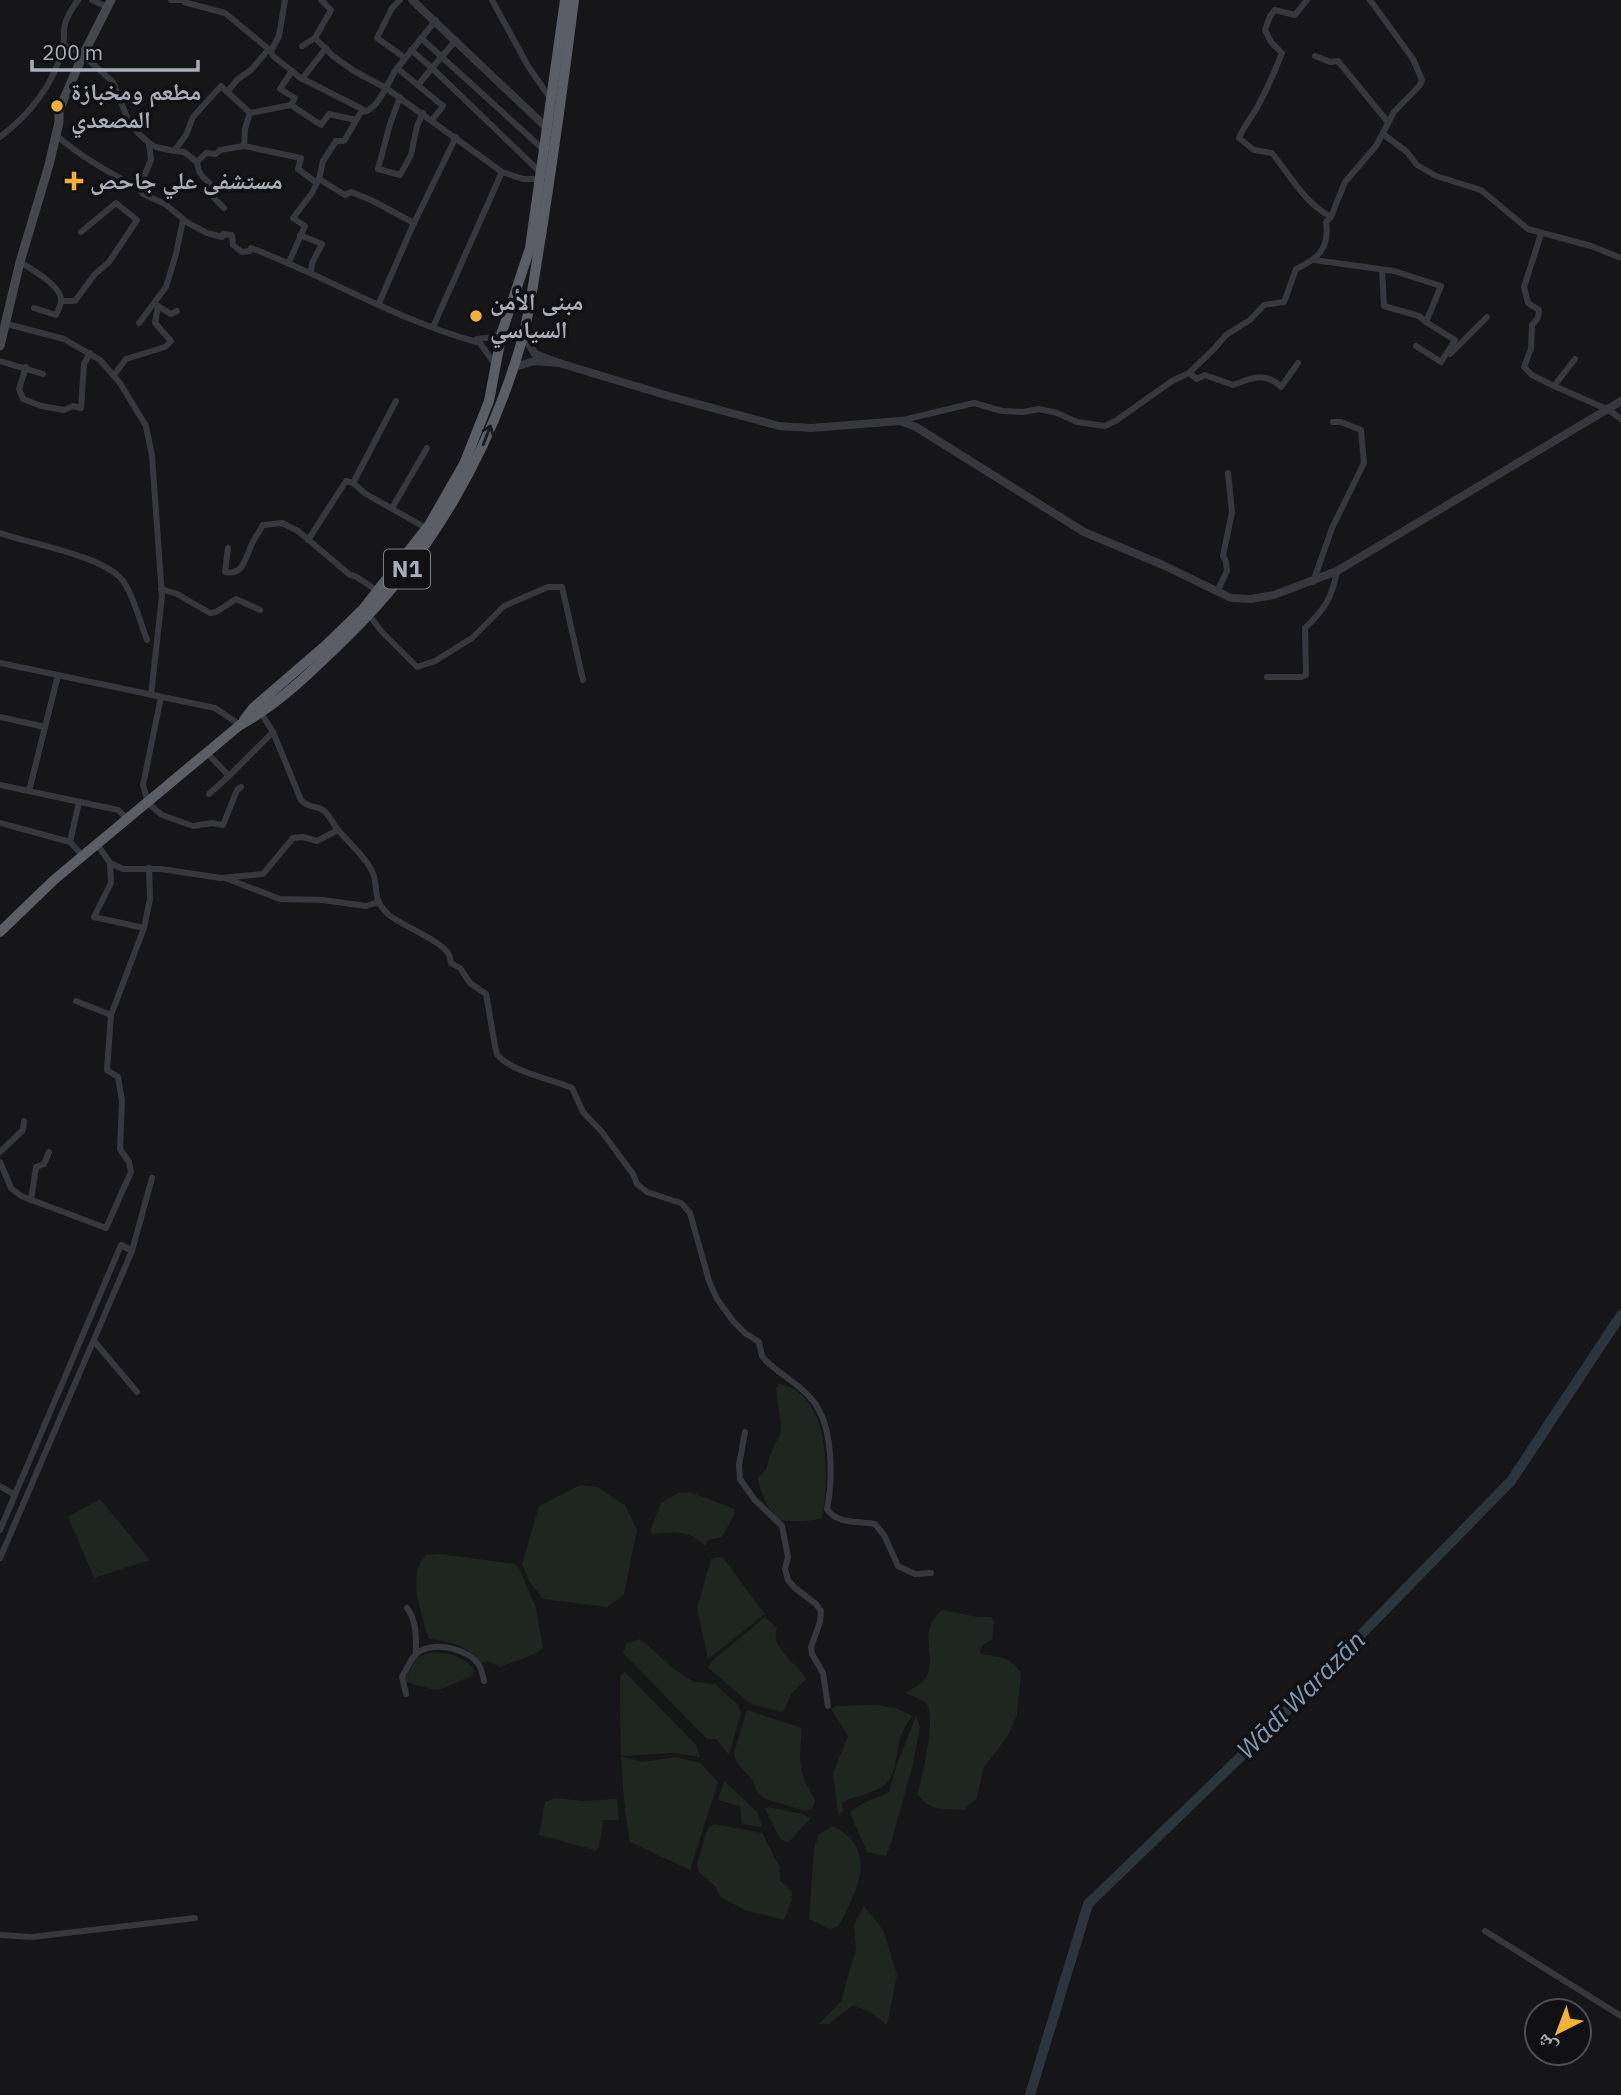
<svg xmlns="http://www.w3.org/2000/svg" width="1621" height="2095" font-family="'IBM Plex Sans','Noto Naskh Arabic',sans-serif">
	<rect width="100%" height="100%" fill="#161618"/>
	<!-- green -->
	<g fill="#1e261f">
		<path d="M779 1384C832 1393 829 1479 822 1518 809 1522 794 1522 780 1520 768 1510 761 1494 758 1478L766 1470 769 1457 780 1434 781 1426 776 1388Z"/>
		<polygon points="580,1485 597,1487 625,1505 637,1530 624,1595 607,1607 543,1599 529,1581 522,1564 539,1506"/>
		<path d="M690 1492 735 1509 733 1517 722 1537 708 1540 705 1546C690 1529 673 1532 653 1534L650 1531 661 1503 678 1493Z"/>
		<polygon points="100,1499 150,1560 94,1578 68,1517"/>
		<path d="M440 1554 515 1564 519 1568 535 1605 543 1647 537 1653 500 1667 490 1662 482 1663C464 1645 454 1642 429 1639 422 1616 406 1574 426 1555Z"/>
		<polygon points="717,1557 723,1558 765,1614 708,1659 697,1608 711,1559"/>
		<path d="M942 1610 978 1617H991L994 1622 992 1640 983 1645 980 1653C1000 1659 1007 1654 1021 1673L1017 1714 1009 1734 983 1769 977 1798 964 1810C944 1809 930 1811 917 1794 922 1777 938 1715 925 1702 921 1698 911 1696 905 1693 911 1689 920 1685 924 1680 941 1660 914 1634 942 1610Z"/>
		<path d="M765 1617 777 1628C769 1649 798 1663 806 1679L792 1693 783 1712 751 1704 708 1668 711 1662Z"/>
		<polygon points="640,1639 669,1665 693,1682 715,1684 738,1705 741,1714 729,1755 716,1739 707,1739 623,1653 627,1643"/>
		<path d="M435 1652C451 1654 464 1657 474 1669L473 1675 442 1689 434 1690 407 1682 405 1679C416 1661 414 1655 435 1652Z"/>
		<path d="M624 1671 696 1745 700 1757 674 1753 621 1756 642 1762 676 1757 700 1763 718 1782 690 1870 630 1842C620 1787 620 1733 620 1677Z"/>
		<path d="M878 1705 896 1708 912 1716C908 1722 904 1728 901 1735 896 1750 897 1777 883 1786 870 1795 855 1795 842 1803L843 1812 838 1814 833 1773 848 1736 831 1709 836 1706Z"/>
		<path d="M747 1710 802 1728C799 1762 797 1770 815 1800L812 1809 806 1811 765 1799 756 1790 752 1779 737 1763 734 1753Z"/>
		<path d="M916 1716 920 1727 913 1764 891 1843 886 1856 867 1852 850 1813C860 1801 876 1800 889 1792L898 1762Z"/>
		<polygon points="724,1781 758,1813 762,1827 742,1824 740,1806 718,1800"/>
		<polygon points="555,1798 583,1801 617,1799 619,1820 603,1820 599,1847 595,1850 539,1835 545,1802"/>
		<polygon points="768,1807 803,1814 810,1819 788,1843 780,1838 765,1809"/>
		<polygon points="714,1824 762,1833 780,1868 780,1881 792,1891 792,1900 784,1920 745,1910 720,1897 715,1886 699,1873 697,1864 708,1828"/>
		<path d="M833 1826C880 1851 857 1890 839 1926L830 1929 809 1919 814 1848 819 1834Z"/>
		<polygon points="864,1906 883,1930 897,1975 887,2025 872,2013 853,2005 829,2024 819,2024 841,2001 856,1949 854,1924"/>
	</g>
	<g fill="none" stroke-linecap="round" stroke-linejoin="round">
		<!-- river -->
		<polyline stroke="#2c353c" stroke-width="10" points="1030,2095 1088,1904 1256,1742 1511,1481 1621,1315"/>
		<!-- minor -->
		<g stroke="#37383d" stroke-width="6">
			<polyline points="92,0 107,7"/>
			<polyline points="171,0 184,0"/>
			<polyline points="285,0 279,36 271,51 273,56 292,71"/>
			<polyline points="400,0 392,8 377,38 405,58"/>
			<polyline points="492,0 528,66 550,98"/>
			<path d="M1307 0 1295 15 1275 10 1270 16 1265 30 1271 42 1282 53C1275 71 1268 87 1259 104 1253 116 1244 125 1239 138L1254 150 1272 153C1291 177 1304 202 1331 217"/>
			<polyline points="184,2 225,13 271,51"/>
			<polyline points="436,20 395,71 386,88 502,172 523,179 539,179"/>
			<polyline points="421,38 544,150"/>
			<polyline points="456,40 432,68 540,172"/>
			<path d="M64 45 83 55 113 82 127 117 138 133 149 143 151 160 139 188 143 194 165 204 188 223 207 233 222 237 223 234 232 235 233 245 242 252 250 251 251 248C328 277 400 322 480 343L494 363"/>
			<polyline points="302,46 315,38"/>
			<polyline points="411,50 432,68 418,85"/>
			<polyline points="1315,56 1330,62 1338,61 1387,121"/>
			<polyline points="397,68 443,106 432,120"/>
			<polyline points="302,79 326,48"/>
			<polyline points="227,92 238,79 251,70 269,49"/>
			<polyline points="400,97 390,124 378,169 400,175 411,155 417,126 423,113"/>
			<polyline points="291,105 321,125 329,114 356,120"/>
			<polyline points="250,113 245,129 244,146 301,158 298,169 317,183"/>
			<polyline points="1383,134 1407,152 1417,165 1436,176 1481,190 1528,229 1591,246 1621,258"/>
			<path d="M56 135C81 157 109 173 139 188"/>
			<path d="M0 137C29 115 56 83 63 45 65 38 63 31 65 24 67 16 73 7 78 0"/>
			<polyline points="149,143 156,147 174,151 186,135 193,117 221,86 250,113 291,105 295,98 280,89 292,71 299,77 366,111"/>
			<polyline points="174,151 184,152 197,162 206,153 216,154 220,150 244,146"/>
			<path d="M197 162C198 166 198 170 200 173 206 183 216 183 213 197L224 208"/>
			<polyline points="319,179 345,195 351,192 371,200 414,223"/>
			<polyline points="1541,234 1524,287 1528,303 1539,310 1538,318 1532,325 1531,349 1524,367 1532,375 1554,386"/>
			<polyline points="300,235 322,244 312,263 311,272"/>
			<polyline points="1314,260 1394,271 1441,286 1426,322 1419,316 1384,306 1382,270"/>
			<path d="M20 262C31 269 60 285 61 299 62 304 58 310 56 315L34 308"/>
			<path d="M289 262 305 226 293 218 312 193 319 179 323 161 336 141H344L361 112C374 111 380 98 386 88L354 71 333 56 315 38 331 10 321 0"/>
			<polyline points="62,301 75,301 95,274 109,262 137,220 116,203 81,232"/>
			<polyline points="156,305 171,314 177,311"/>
			<polyline points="378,305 414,223 456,137"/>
			<polyline points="139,323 166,287 176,254 183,220"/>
			<polyline points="7,324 64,339 100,360 120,383 146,426 152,456 162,596 151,695"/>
			<polyline points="433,327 502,172"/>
			<polyline points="477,339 494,337 502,330"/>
			<polyline points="1416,346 1441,362 1455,340 1426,322"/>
			<polyline points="1450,354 1487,317"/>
			<polyline points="1575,359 1554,386 1609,410 1621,419"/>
			<polyline points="0,361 43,374"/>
			<polyline points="26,367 19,389 23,399 41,406 64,410 73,406 81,408 84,364 90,353"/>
			<path d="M1189 373 1197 379 1205 375 1233 385C1252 378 1265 371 1281 387L1298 363"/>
			<polyline points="114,375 126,359 165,347 171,341 155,323 158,306"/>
			<path d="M903 420 974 403 1002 411 1023 412 1039 409 1057 413 1077 422 1105 426 1117 420 1172 381 1189 373 1214 349 1226 335 1250 320 1264 305 1284 302 1296 269C1318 259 1330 248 1326 222L1331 217 1345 182 1376 146 1394 112 1420 85 1422 80 1413 59 1370 0"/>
			<polyline points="353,483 366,494 426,528"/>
			<polyline points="392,508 427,448"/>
			<path d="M0 533C30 544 109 556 125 584 135 600 140 622 147 640"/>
			<polyline points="308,540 346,481 353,483 396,401"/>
			<path d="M228 548 225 572C243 576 245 559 251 546 254 539 259 532 263 525L282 523 298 531 350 575 355 576 378 591"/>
			<polyline points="1313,582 1332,528 1364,463 1361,430 1341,422 1333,422"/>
			<polyline points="161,589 177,594 210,613 216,612 236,599 260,610"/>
			<polyline points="1217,592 1227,571 1226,562 1223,556 1232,512 1228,473"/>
			<polyline points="369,615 382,632 417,667 435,661 472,638 504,606 548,587 562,587 583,680"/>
			<polyline points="0,663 215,708 240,725"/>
			<path d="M1267 677H1301L1306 675 1305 628C1325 609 1332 598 1337 571"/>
			<polyline points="161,697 143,785 148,803 162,815 193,826 212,823 223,825 237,790 241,787"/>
			<polyline points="0,717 45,727"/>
			<polyline points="207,753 229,776 209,794"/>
			<polyline points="229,776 273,732"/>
			<polyline points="0,785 118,810 128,819"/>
			<polyline points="29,791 58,675"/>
			<polyline points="0,823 70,842 83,856"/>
			<path d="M338 830C349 843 365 856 372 871 380 889 370 898 389 915 403 926 441 941 448 953 450 955 450 960 451 963L460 968 470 983 486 994C488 1003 495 1050 497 1054 510 1072 552 1079 572 1088L583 1112 602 1132 633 1174 637 1184 647 1192 681 1203 690 1213 709 1281 717 1299 733 1321 745 1333 759 1342 762 1356 766 1361C781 1375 804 1387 816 1405 833 1431 833 1479 827 1509 836 1524 858 1521 875 1524L884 1535 898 1566 915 1574 931 1573"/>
			<polyline points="70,842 79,802"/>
			<path d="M97 844 110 863 123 869H161L221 878 263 874 293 838 303 837 317 841 338 830C333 824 329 814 323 810 315 805 308 808 301 800L273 732 261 713"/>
			<polyline points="110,863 111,883 94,917 144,928"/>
			<polyline points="225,878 280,899 323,900 366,906 379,902"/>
			<polyline points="76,1001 111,1015 144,928 150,899 149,868"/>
			<polyline points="0,1152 23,1130 24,1121"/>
			<polyline points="0,1162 11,1188 21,1196 106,1228 131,1172 129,1162 120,1149 122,1101 118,1077 107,1070 111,1015"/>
			<polyline points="31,1200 36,1167 44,1164 49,1152"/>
			<polyline points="94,1341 137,1392"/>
			<polyline points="745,1432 739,1465 740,1479 754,1499 782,1526 788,1557 785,1569 788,1580 795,1588 816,1604 821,1611 820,1622 811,1647 812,1654 823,1673 828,1706"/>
			<polyline points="0,1486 15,1495"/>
			<polyline points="0,1530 121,1245 132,1251"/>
			<polyline points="0,1558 132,1251 152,1178"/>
			<path d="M407 1608C417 1621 416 1638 416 1654"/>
			<path d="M406 1694 402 1677C408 1668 412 1654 422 1650 439 1642 469 1650 479 1665 482 1670 483 1676 484 1681"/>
			<polyline points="1485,1931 1621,2016"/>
			<polyline points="0,1935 32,1937 195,1918"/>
		</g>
		<!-- tertiary -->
		<g stroke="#37383d" stroke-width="8">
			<polyline points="412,0 547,128"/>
			<polyline points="559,363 672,397 779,426 811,428 900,421 916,427 1084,532 1163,565 1231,598 1251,599 1274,595 1337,571 1621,401"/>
			<polyline points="512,368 534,361 559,363 535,354 524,336"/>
		</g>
		<!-- secondary -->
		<polyline stroke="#45474d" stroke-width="9" points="0,346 20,262 49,165 59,122 59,110 83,55 111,0"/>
		<!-- trunk -->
		<g stroke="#5b5e65" stroke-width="10">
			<polyline points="244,720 253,708 326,645 363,609 429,525 464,464 489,401 502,332 530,248 565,0"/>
			<path d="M0 932 55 879 240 725C279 704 314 669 346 638 430 556 490 453 522 340 531 307 535 270 541 236 553 158 564 79 574 0"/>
		</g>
	</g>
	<!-- one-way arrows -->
	<defs><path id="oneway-shaft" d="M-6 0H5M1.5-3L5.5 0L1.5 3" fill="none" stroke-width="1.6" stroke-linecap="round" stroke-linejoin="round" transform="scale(1.75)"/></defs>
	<use stroke="#18191b" href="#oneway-shaft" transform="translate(487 435) rotate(-69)"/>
	<!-- markers -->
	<g fill="#f2b134" stroke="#111113" stroke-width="2.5">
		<circle cx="57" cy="106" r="7"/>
		<path d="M70.5 170.5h7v7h7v7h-7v7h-7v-7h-7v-7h7z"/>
		<circle cx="476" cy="316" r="7"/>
	</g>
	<g text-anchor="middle" stroke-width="7" stroke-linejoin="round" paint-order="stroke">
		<!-- shield labels -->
		<rect fill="#111113" stroke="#7b7e86" stroke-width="2" x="384" y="549.5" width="46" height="39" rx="5"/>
		<g font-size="23" font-weight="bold" fill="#a8adb8">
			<text x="407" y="577">N1</text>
		</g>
		<!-- poi labels -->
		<g font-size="24" font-weight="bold" fill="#a8adb8" stroke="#111113" text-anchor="start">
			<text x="71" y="100">مطعم ومخبازة<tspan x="71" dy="28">المصعدي</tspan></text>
			<text x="90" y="189">مستشفى علي جاحص</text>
			<text x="490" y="310">مبنى الأمن<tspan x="490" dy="28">السياسي</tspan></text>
		</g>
		<!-- water labels -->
		<g font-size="26" font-style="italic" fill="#7f9bb3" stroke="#111113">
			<text transform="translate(1301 1695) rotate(-45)" y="9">Wādī Warazān</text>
		</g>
	</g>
	<!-- north arrow -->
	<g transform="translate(1558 2032) rotate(222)"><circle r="33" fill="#111113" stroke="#4d4f55" stroke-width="2"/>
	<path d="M0-5L12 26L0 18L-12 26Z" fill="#f2b134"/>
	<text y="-10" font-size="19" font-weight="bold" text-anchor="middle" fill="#a8adb8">ش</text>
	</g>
	<!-- scale -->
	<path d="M32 60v10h166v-10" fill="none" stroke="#a8adb8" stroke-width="3.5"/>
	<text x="42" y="60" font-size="21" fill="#a8adb8" stroke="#111113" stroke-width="5" paint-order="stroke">200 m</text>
</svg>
